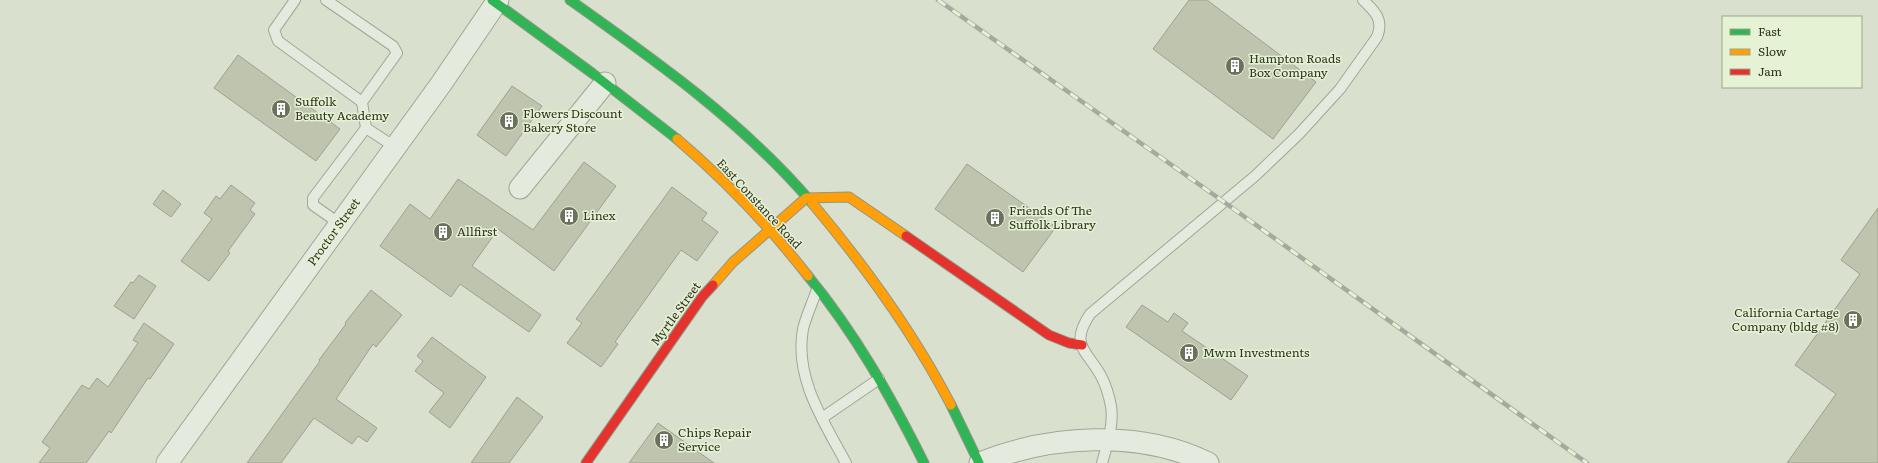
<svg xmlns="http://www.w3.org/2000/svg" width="1878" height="463" font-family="Literata,serif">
	<rect width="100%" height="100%" fill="#d9e1ce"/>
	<!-- building -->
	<g fill="#bfc4af" stroke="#9ca18e">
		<polygon points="1189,0 1207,0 1316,82 1273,139 1153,49"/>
		<polygon points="238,55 340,129 316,161 214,88"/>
		<polygon points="512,86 542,106 506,156 477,135"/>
		<polygon points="584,162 616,186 554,271 498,229 472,266 541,315 529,332 460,284 451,297 380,246 410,204 430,219 458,179 533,230"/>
		<polygon points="967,164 1056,227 1023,272 935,209"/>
		<polygon points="231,185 255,203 250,210 255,214 228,251 230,253 209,281 181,261 212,219 204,213 216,196 220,199"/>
		<polygon points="672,187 707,213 702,220 718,232 697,261 681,250 615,342 618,344 601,367 567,343 582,323 576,319"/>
		<polygon points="163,190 181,204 171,217 153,204"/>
		<polygon points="1878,208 1878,463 1787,463 1836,394 1795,365 1860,274 1841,260"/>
		<polygon points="139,275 156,286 134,319 114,306 131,282 133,283"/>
		<polygon points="371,290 402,315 376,347 373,344 336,399 377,428 367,442 358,436 352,444 314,418 281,463 247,463 320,361 319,360 346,324 345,323"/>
		<polygon points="1142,305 1168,322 1174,313 1188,323 1182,331 1248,376 1231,400 1126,327"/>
		<polygon points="144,323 174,344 150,379 148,378 111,433 109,431 86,463 39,463 50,448 42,442 82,385 89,389 97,378 108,387 138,343 133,340"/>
		<polygon points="432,337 486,377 450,428 429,412 444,393 415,371 423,361 417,356"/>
		<polygon points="517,397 543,417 509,463 471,463"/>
		<polygon points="658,423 714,463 629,463"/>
	</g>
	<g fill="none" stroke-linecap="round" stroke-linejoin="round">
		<!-- lane casing -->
		<g stroke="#a1a696" stroke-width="12">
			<g id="lane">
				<polyline points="295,0 274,30 278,41 362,102"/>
				<polyline points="326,0 393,46 397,53 362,102 366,128 313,198 313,205 340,224"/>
				<polyline points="366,128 395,147"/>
				<path d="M817 289C813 302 806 316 803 329 794 378 824 422 846 463"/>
				<polyline points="822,418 879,379"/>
				<path d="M1102 463C1107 445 1114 425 1111 406 1109 396 1106 385 1101 376 1087 350 1069 346 1090 314L1255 176 1299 134 1340 89 1377 37C1384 20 1375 11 1363 0"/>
			</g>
		</g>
		<!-- street casing -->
		<g stroke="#a1a696" stroke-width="23">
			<g id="street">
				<polyline points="520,188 605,83"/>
				<polyline points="167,463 441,84 498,0"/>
				<path d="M980 463C1049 435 1140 429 1208 463"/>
			</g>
		</g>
		<!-- fast casing -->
		<g stroke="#919686" stroke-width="11">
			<g id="fast">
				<polyline points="492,0 592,73 677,139"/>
				<path d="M570 0C656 61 743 122 812 203"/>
				<path d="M808 276C855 333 891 397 924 463"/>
				<polyline points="951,405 979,463"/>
			</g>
		</g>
		<!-- slow casing -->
		<g stroke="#919686" stroke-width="11">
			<g id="slow">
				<path d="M677 139C725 180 769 226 808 276"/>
				<path d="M812 203C865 266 913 332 951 405"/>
				<polyline points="713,285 733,262 806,198 849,197 906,236"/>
			</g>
		</g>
		<!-- jam casing -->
		<g stroke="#919686" stroke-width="11">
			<g id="jam">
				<polyline points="906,236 1049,335 1069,343 1082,345"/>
				<polyline points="586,463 702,297 713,285"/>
			</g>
		</g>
		<!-- lane -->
		<use href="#lane" stroke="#e5eade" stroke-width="10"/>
		<!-- street -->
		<use href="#street" stroke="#e5eade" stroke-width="21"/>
		<!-- fast -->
		<use href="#fast" stroke="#30b455" stroke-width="9"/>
		<!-- slow -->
		<use href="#slow" stroke="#ff9f0a" stroke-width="9"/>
		<!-- jam -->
		<use href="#jam" stroke="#e5322d" stroke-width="9"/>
		<!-- rail casing -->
		<g stroke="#a5aa9e" stroke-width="4.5">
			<polyline id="rail" points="938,0 1224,202 1587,463"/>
		</g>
		<!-- rail -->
		<use href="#rail" stroke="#e5f2d4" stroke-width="3" stroke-dasharray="9" stroke-linecap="butt"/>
	</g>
	<!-- icons -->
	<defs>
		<g id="building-disc" transform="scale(1)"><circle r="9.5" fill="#6b715d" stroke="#e5f2d4"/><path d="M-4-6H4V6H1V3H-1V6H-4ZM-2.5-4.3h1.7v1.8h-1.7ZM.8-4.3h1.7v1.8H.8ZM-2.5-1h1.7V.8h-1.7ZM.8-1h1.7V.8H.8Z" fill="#fff"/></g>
	</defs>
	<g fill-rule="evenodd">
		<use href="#building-disc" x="1235" y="66"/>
		<use href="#building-disc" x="281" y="109"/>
		<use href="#building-disc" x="509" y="121"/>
		<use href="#building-disc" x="569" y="216"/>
		<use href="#building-disc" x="995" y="218"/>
		<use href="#building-disc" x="443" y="232"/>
		<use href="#building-disc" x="1853" y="320"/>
		<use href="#building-disc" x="1189" y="353"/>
		<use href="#building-disc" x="664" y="440"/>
	</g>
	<g text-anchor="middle" stroke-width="3" stroke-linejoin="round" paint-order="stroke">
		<!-- poi labels -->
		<g font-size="12" fill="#303420" stroke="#e5f2d4" text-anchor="start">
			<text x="1249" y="63">Hampton Roads<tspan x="1249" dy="14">Box Company</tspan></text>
			<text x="295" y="106">Suffolk<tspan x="295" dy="14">Beauty Academy</tspan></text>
			<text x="523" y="118">Flowers Discount<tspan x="523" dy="14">Bakery Store</tspan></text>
			<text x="1009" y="215">Friends Of The<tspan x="1009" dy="14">Suffolk Library</tspan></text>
			<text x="583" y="220">Linex</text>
			<text x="457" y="236">Allfirst</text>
			<text x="1839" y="317" text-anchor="end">California Cartage<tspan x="1839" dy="14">Company (bldg #8)</tspan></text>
			<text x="1203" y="357">Mwm Investments</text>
			<text x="678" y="437">Chips Repair<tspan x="678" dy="14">Service</tspan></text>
		</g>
		<!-- street labels -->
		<g font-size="12" fill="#303420" stroke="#e5f2d4">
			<text transform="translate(759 204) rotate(47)" y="4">East Constance Road</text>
			<text transform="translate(334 232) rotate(-54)" y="4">Proctor Street</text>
			<text transform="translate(676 314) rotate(-54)" y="4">Myrtle Street</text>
		</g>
	</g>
	<!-- legend -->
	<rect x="1722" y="16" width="140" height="72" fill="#e5f2d4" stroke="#9da68c"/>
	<rect x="1730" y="29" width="20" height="6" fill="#30b455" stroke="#9da68c"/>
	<text x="1758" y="36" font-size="12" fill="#303420">Fast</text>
	<rect x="1730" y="49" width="20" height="6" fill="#ff9f0a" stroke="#9da68c"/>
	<text x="1758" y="56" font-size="12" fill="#303420">Slow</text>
	<rect x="1730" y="69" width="20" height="6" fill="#e5322d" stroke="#9da68c"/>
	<text x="1758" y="76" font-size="12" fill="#303420">Jam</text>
</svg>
